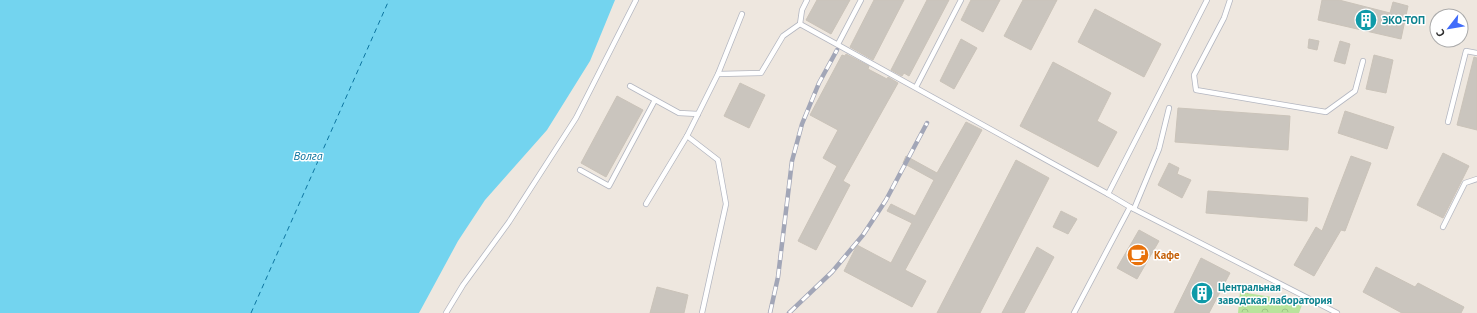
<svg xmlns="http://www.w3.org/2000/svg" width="1477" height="313" font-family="'PT Sans',sans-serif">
	<defs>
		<pattern id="forest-crowns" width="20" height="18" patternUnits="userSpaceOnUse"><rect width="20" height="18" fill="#b8e49c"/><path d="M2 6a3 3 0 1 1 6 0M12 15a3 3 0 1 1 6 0" fill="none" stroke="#9ec487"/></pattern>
	</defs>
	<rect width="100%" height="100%" fill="#eee7df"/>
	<!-- forest -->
	<polygon fill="url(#forest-crowns)" points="1240,292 1303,302 1299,313 1238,313"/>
	<!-- water -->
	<polygon fill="#73d4ef" points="0,0 615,0 590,61 547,130 485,200 458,241 419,313 0,313"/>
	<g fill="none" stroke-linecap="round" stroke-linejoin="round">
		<!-- ferry -->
		<polyline stroke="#0d75a0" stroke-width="1" stroke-dasharray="5 4" stroke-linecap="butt" points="251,313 389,0"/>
	</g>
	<!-- building -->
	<g fill="#cac5be" stroke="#cac3b9">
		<polygon points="817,0 850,0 831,34 806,20"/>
		<polygon points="874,0 904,0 873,60 850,47"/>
		<polygon points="927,0 949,0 909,76 904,73 902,76 891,70"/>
		<polygon points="971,0 1000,0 983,32 961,20"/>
		<polygon points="1023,0 1057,0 1031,50 1004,36"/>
		<polygon points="1322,0 1339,0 1390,13 1393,2 1408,6 1401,39 1318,20"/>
		<polygon points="1095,9 1161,44 1144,77 1078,42"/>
		<polygon points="961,39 977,48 954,89 940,81"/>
		<polygon points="1309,39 1319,41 1317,50 1308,48"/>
		<polygon points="1340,41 1350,44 1345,64 1334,61"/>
		<polygon points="846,54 869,66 868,69 887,79 888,77 898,83 843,181 850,185 816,250 798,241 837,166 823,158 838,130 810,115 842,55 845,56"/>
		<polygon points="1374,55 1393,60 1386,93 1366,89"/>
		<polygon points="1474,57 1477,58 1477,130 1457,125"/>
		<polygon points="1053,62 1111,93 1097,121 1117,132 1098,167 1020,126"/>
		<polygon points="740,83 765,95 749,128 724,116"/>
		<polygon points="617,96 643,110 606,177 581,163"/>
		<polygon points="1178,108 1290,116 1288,150 1175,142"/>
		<polygon points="1345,111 1394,127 1387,149 1338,133"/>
		<polygon points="966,122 982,130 905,270 926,281 912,307 844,271 857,245 891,263 912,223 887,211 891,204 915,216 934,180 903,163 906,156 937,173"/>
		<polygon points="1443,153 1469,166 1443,218 1417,205"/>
		<polygon points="1351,156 1371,163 1345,231 1341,230 1314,276 1294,265 1316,227 1322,231"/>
		<polygon points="1016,160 1049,178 980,313 937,313"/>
		<polygon points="1169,163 1179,168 1177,174 1191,180 1182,198 1158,185"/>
		<polygon points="1208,191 1308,198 1307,221 1206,213"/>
		<polygon points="1061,211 1077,219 1068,234 1053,227"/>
		<polygon points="1139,230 1159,241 1137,279 1117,268"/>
		<polygon points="1037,247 1054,257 1024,313 1002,313"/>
		<polygon points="1201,258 1230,273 1209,313 1174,313"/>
		<polygon points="1376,267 1415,287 1418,283 1464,307 1461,313 1402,313 1363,292"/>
		<polygon points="657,287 688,295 684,313 650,313"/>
	</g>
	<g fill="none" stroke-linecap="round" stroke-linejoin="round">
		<!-- lane casing -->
		<g stroke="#b3b6c0" stroke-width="6">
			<g id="lane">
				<polyline points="1230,0 1224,18 1194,75 1196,90 1326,112 1355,91 1363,61"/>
				<polyline points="800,24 802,10 807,0"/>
				<polyline points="838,44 861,0"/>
				<polyline points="718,74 742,14"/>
				<polyline points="630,86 679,113 698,114"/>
				<polyline points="916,87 961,0"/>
				<polyline points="1448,122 1466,51 1477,53"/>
				<polyline points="580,170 609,186 655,100"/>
				<polyline points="646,204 687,136"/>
				<polyline points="1130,207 1337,313"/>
				<polyline points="1134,209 1159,149 1169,108"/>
				<polyline points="1443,227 1465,183 1477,179"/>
				<polyline points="446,313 463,285 509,222 576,118 636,0"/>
				<polyline points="702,313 726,204 718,160 687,136 718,74 761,73 783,36 800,24 1108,194"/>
				<polyline points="1074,313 1130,207 1108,194 1207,0"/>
			</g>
		</g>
		<!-- lane -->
		<use href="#lane" stroke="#fff" stroke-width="4.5"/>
		<!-- rail casing -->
		<g stroke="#a2a6b7" stroke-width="4.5">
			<g id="rail">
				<polyline points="770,313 778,277 792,161 802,124 819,83 837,50"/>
				<polyline points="789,313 832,272 863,235 886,200 927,123"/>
			</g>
		</g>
		<!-- rail -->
		<use href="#rail" stroke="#fff" stroke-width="3" stroke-dasharray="9" stroke-linecap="butt"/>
	</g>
	<!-- icons -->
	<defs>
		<g id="building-disc" transform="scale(1.15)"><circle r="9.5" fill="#0f9aa8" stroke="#fff"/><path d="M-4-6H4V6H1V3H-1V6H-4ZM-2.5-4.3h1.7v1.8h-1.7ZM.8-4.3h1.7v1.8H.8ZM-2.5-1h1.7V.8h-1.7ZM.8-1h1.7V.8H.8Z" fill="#fff"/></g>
		<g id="cafe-disc" transform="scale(1.15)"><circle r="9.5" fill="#e8710a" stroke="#fff"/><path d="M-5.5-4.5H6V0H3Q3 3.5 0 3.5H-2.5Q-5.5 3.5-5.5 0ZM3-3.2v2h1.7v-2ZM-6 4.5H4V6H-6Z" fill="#fff"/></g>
	</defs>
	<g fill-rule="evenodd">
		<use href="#building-disc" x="1366" y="20"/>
		<use href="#cafe-disc" x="1138" y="255"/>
		<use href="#building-disc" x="1202" y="293"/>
	</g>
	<g text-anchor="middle" stroke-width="3" stroke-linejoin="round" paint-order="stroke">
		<!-- culture labels -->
		<g font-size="11" font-weight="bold" fill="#0d838f" stroke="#fff" text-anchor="start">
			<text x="1382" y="24">ЭКО-ТОП</text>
			<text x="1218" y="291">Центральная<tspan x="1218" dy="13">заводская лаборатория</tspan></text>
		</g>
		<!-- food labels -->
		<g font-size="11" font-weight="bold" fill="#c56008" stroke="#fff" text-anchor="start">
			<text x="1154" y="259">Кафе</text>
		</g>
		<!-- water labels -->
		<g font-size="12" font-style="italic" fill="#0d75a0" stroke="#fff">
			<text x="308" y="160">Волга</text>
		</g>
	</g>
	<!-- north arrow -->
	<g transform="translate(1449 28) rotate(239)"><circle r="19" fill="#ffffff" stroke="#ababab"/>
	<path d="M0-3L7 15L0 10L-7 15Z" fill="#406cfa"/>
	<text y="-6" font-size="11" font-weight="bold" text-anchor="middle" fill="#2d2d2d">С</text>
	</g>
</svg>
